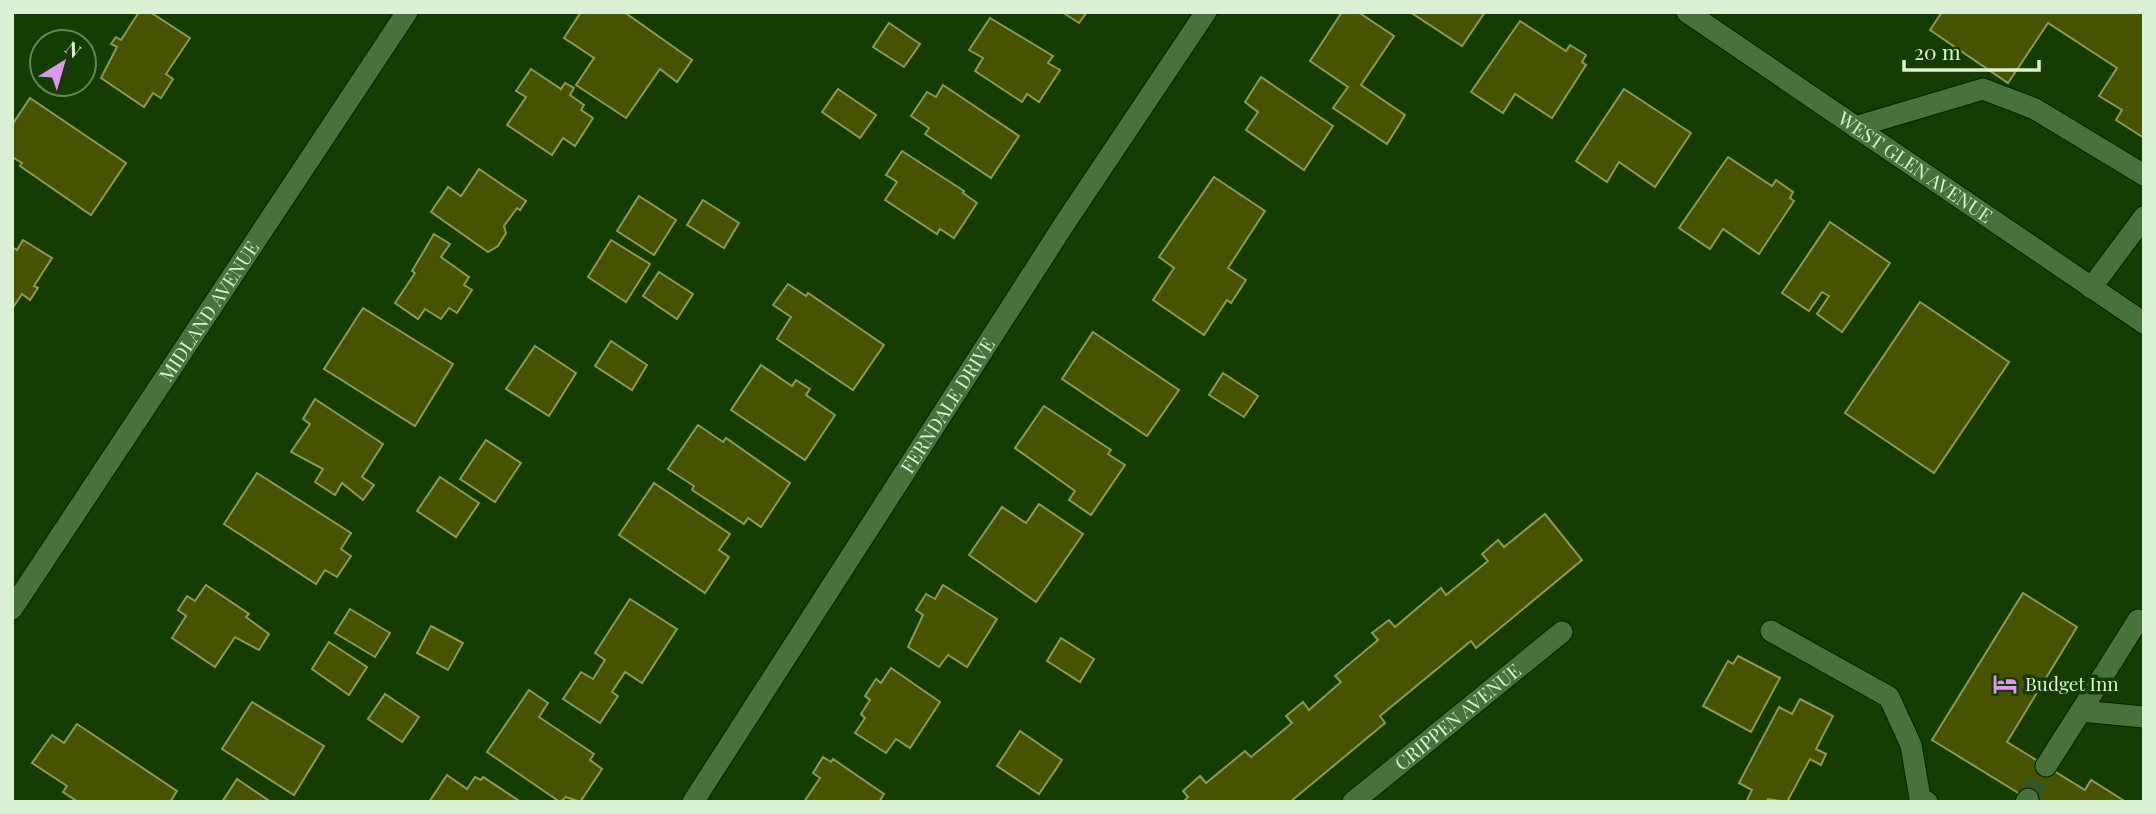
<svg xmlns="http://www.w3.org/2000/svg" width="2156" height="814" font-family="'Playfair Display',serif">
	<rect width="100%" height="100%" fill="#153c03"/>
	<!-- building -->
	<g fill="#485300" stroke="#8b9954" stroke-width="2">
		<polygon points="139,12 150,12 190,38 166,74 173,79 161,98 153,93 144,107 101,78 117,47 111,44 116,37 121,40"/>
		<polygon points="581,12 624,12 692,60 677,82 660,69 626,118 576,85 594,58 564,38"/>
		<polygon points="1062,12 1087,12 1079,23"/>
		<polygon points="1342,12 1358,12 1394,36 1361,85 1405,115 1387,144 1333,108 1348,87 1310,61"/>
		<polygon points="1410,12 1485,12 1462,46"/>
		<polygon points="1942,12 2144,12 2144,138 2116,120 2122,110 2099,96 2117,68 2048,23 2008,83 1930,30"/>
		<polygon points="990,18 1053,56 1048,63 1060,70 1039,102 1027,94 1022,102 975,71 983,58 969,50"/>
		<polygon points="1520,21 1566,51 1570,45 1586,55 1582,62 1586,65 1552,118 1515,94 1503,113 1471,92"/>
		<polygon points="889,23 920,44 904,67 873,47"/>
		<polygon points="531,69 561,89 565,83 574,88 570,95 584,105 581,110 593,118 575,146 563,138 552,155 507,125 526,97 516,91"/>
		<polygon points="1261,77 1333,126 1304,170 1246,130 1258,112 1245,102"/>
		<polygon points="943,85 1019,136 991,178 925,134 929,128 911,116 927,92 936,97"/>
		<polygon points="838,89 876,115 860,138 822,112"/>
		<polygon points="1624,89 1691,133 1655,187 1619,162 1607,182 1576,161"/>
		<polygon points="30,98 126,163 91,215 20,166 22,163 12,157 12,125"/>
		<polygon points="902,151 964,191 963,193 977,203 954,238 940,229 937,234 885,200 897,182 886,175"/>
		<polygon points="1728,157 1772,186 1776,180 1793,192 1790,198 1794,201 1759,254 1723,229 1710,249 1679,228"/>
		<polygon points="479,169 526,201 520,210 517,208 504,226 506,233 498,246 488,252 431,212 448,187 461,196"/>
		<polygon points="1214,177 1265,211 1228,268 1246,280 1231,303 1227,300 1204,335 1153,300 1174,268 1159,257"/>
		<polygon points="639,196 676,220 654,255 617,231"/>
		<polygon points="703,200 739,223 724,248 687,225"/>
		<polygon points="1830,222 1890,263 1842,332 1817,314 1829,296 1822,292 1809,311 1782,293"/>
		<polygon points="434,234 450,244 441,257 469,277 464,285 472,290 457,313 449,308 441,319 425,309 418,319 395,303 415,273 412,271"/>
		<polygon points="23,240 52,258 34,286 38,288 30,300 22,294 12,309 12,247 17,250"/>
		<polygon points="611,240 650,264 626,302 588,277"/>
		<polygon points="659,272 693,294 677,319 643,296"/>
		<polygon points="788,284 806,296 808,293 884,345 853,390 777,339 791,317 773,305"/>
		<polygon points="1920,302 2009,362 1934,473 1845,413"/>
		<polygon points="363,308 453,364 415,426 324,369"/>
		<polygon points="1093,332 1179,390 1147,436 1062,379"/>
		<polygon points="611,341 647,365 632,390 595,366"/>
		<polygon points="535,346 576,373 549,416 506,389"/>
		<polygon points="761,365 792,386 796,380 810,389 806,395 835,415 805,460 731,410"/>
		<polygon points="1223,373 1258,396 1244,417 1209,395"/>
		<polygon points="315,399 383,444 362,477 374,485 363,500 342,483 335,495 315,482 323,469 291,452 310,424 303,419"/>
		<polygon points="1044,406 1111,450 1108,454 1125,465 1091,515 1069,500 1075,491 1015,448"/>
		<polygon points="698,425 723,442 726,438 790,483 761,527 748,518 744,524 692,490 694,486 668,469"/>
		<polygon points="486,440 521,463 495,502 460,479"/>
		<polygon points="257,473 351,533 341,549 351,556 337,577 325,570 316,584 224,524"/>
		<polygon points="440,477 479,503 456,537 417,511"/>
		<polygon points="654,483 730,534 719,550 729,557 705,593 619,535"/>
		<polygon points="1039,504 1083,534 1036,602 969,555 1002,507 1026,523"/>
		<polygon points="1545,514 1582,560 1476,648 1471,641 1380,716 1385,723 1290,802 1183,802 1188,797 1183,791 1200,776 1206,783 1245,751 1251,757 1292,723 1286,716 1303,702 1309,710 1341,682 1335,676 1378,640 1372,633 1389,620 1395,627 1441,588 1446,595 1488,561 1482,554 1498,540 1504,547"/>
		<polygon points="206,585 249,614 246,617 269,634 259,650 235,637 215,667 172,638 186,616 178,610 187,596 195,601"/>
		<polygon points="943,585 997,619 967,667 948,655 939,667 908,647 923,615 916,610 926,594 935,599"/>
		<polygon points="2023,593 2077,627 2007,742 2085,790 2091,780 2126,802 2033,802 1932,740"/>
		<polygon points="630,599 677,629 642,683 625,672 612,692 618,696 600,723 563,699 581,672 593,679 605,660 595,653"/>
		<polygon points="350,609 390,633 375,657 335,633"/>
		<polygon points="431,626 463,643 448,670 417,653"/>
		<polygon points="1061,638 1094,659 1080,682 1047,661"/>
		<polygon points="329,642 367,667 349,695 312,669"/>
		<polygon points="1738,656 1780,678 1751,732 1703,706 1728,661 1733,664"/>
		<polygon points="891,668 940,702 910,748 896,739 886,753 855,733 865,718 861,714 870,700 865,696 876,679 881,683"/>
		<polygon points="529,690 548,703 539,717 594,754 590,760 602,769 580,802 566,797 560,802 487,752"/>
		<polygon points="385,694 419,717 402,742 368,719"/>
		<polygon points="1800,699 1833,716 1816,749 1826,754 1821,765 1810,759 1787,802 1768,799 1766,802 1746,802 1752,790 1739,783 1779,707 1792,714"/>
		<polygon points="252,702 324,746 294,795 222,749"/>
		<polygon points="77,724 177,791 170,802 78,802 63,792 67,786 32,763 52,735 64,743"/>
		<polygon points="1020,731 1062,760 1039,794 997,766"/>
		<polygon points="823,757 831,762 833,759 884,794 879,802 804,802 820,778 813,773"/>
		<polygon points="447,775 467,789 475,777 481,780 483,777 521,802 429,802"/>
		<polygon points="237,779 268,800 267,802 222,802"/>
	</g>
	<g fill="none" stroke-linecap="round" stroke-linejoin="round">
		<!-- minor-tunnel -->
		<polyline stroke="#335722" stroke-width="21" stroke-dasharray="21 10" stroke-linecap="butt" points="2028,799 2046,766"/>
		<!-- minor casing -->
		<g stroke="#042100" stroke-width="23">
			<g id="minor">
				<path id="s1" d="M1687 12 2144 323"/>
				<polyline points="1855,127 1983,89 2035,109 2144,175"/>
				<polyline points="2091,288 2144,217"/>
				<path id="s2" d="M12 609 407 12"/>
				<polyline points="1771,631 1889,697 1911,745 1920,798 1927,802"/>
				<polyline points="2081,711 2138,620"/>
				<polyline points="2046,766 2081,711 2144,717"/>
				<path id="s3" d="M693 802 1065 223 1206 12"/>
				<path id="s4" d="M1353 802 1562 632"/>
				<polyline points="2026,802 2028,799"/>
			</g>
		</g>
		<!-- minor -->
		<use href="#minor" stroke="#48713b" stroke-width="21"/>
	</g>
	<!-- icons -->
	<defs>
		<g id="hotel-bare" transform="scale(1.89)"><path d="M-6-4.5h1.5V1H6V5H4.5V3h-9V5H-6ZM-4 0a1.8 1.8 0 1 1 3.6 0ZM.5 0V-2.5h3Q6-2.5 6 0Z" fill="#de98f2" stroke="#153c03" stroke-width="2.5" paint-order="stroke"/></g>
	</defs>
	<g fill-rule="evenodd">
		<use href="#hotel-bare" x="2005" y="684"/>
	</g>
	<g text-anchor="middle" stroke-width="7" stroke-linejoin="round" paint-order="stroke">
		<!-- street labels -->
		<g font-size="19" fill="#daf1d3" stroke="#153c03">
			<text dy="7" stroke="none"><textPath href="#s1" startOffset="276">WEST GLEN AVENUE</textPath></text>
			<text dy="7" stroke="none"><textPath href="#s2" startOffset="357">MIDLAND AVENUE</textPath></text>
			<text dy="7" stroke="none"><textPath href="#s3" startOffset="471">FERNDALE DRIVE</textPath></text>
			<text dy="7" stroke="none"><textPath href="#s4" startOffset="135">CRIPPEN AVENUE</textPath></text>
		</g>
		<!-- poi labels -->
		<g font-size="19" fill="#daf1d3" stroke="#153c03" text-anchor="start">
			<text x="2025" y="691">Budget Inn</text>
		</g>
	</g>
	<!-- border -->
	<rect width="2156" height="814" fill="none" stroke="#daf1d3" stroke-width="28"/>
	<!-- north arrow -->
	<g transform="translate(63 63) rotate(37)"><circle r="33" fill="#153c03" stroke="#648456" stroke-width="2"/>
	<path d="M0-5L12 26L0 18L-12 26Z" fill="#de98f2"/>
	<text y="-10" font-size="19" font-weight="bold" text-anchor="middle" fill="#daf1d3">N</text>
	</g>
	<!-- scale -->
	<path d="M1904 60v10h135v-10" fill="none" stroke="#daf1d3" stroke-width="3.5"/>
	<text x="1914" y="60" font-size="21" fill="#daf1d3" stroke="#153c03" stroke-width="5" paint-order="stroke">20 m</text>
</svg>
